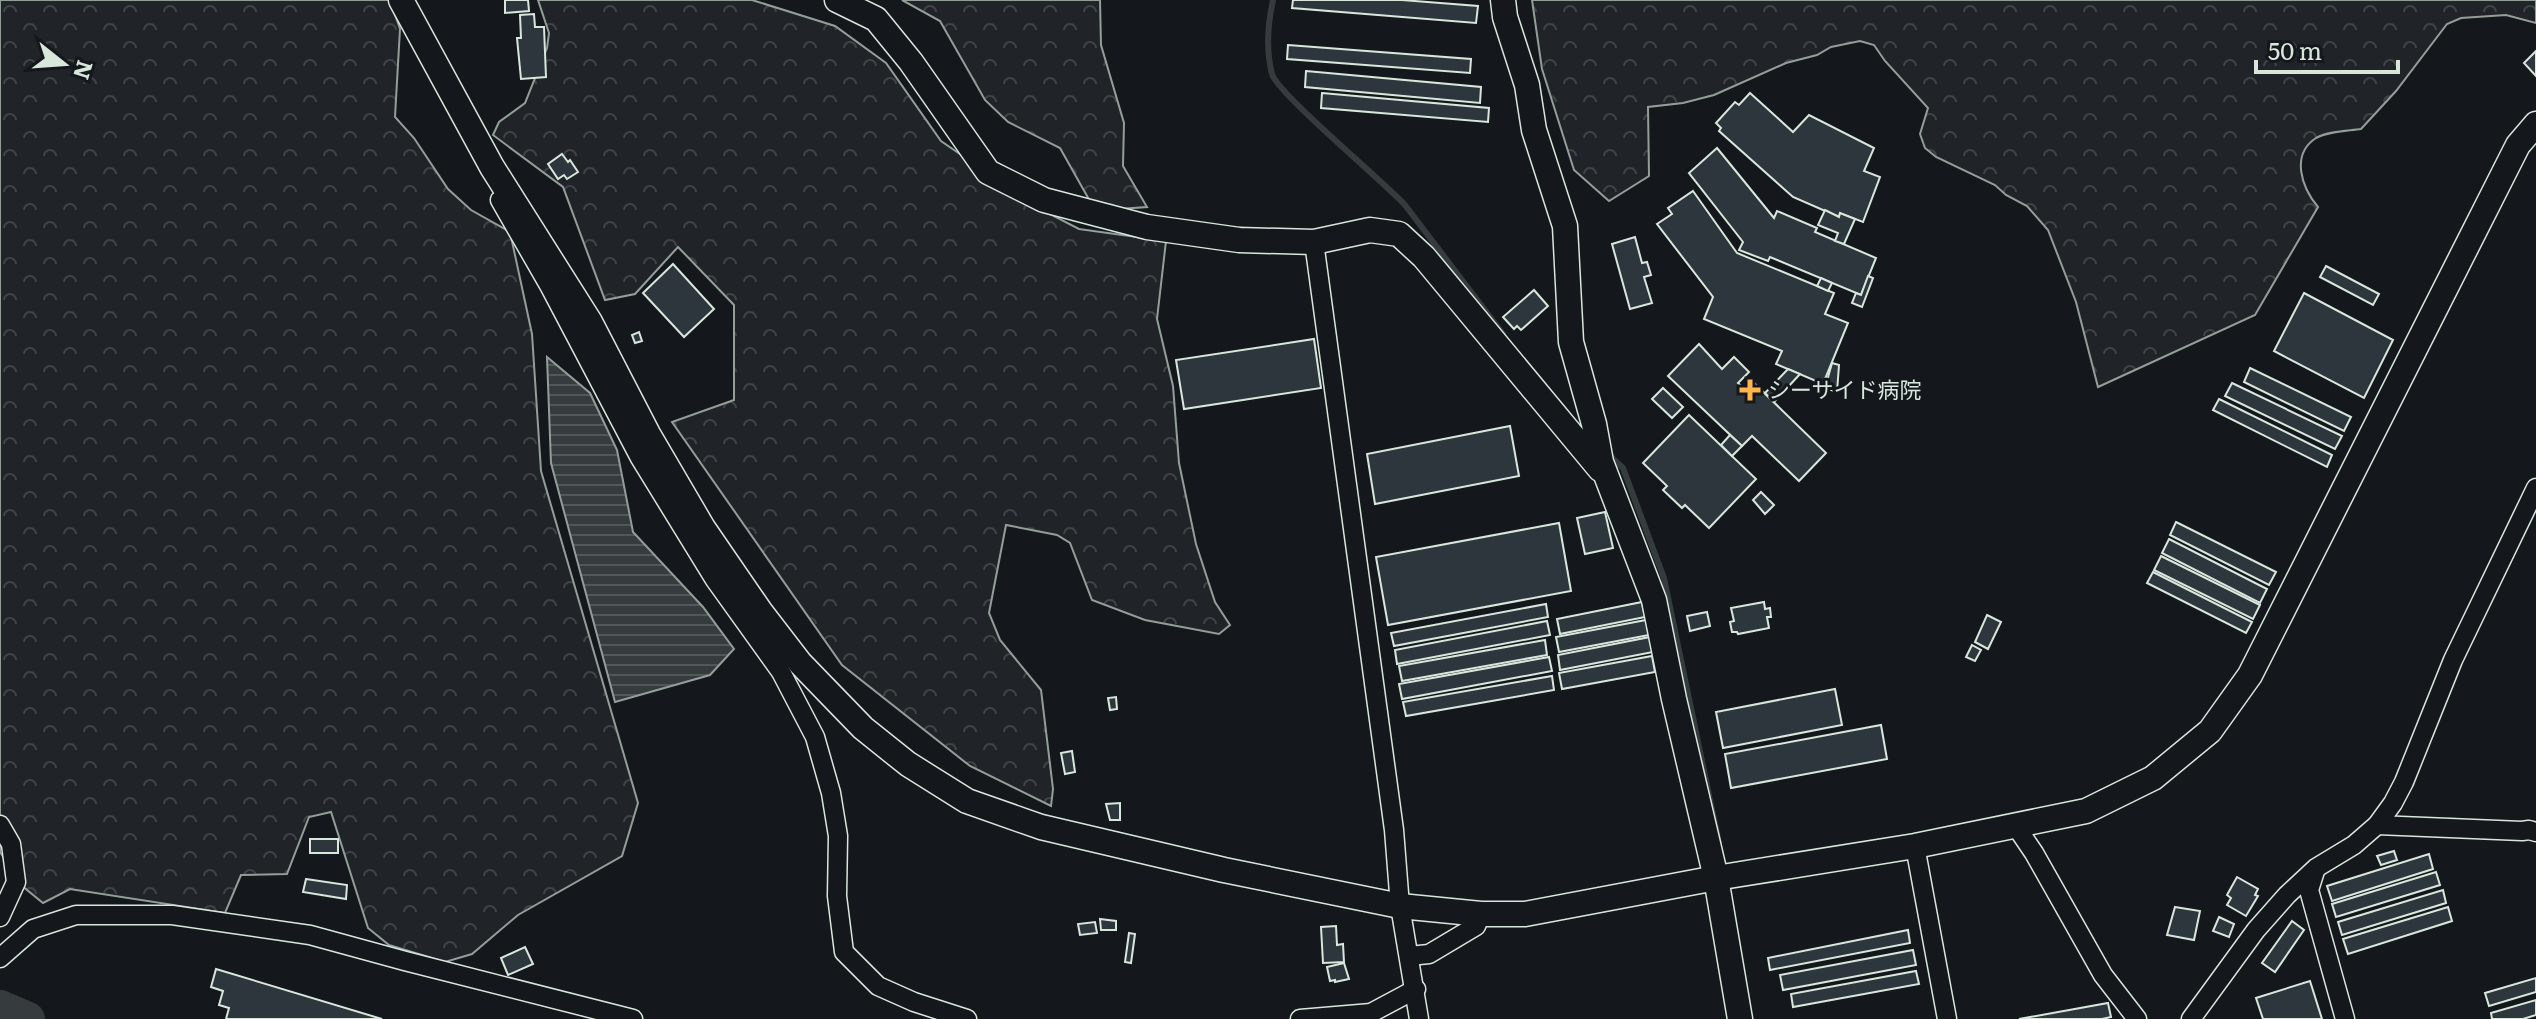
<svg xmlns="http://www.w3.org/2000/svg" width="2536" height="1019" font-family="Literata,'Noto Sans JP',serif">
	<defs>
		<pattern id="forest-crowns" width="20" height="18" patternUnits="userSpaceOnUse" patternTransform="scale(2)"><rect width="20" height="18" fill="#202428"/><path d="M2 6a3 3 0 1 1 6 0M12 15a3 3 0 1 1 6 0" fill="none" stroke="#404447"/></pattern>
		<pattern id="water-rules" width="6" height="5" patternUnits="userSpaceOnUse" patternTransform="scale(2)"><rect width="6" height="5" fill="#363b3e"/><path d="M0 2.5h6" fill="none" stroke="#525759"/></pattern>
	</defs>
	<rect width="100%" height="100%" fill="#14181c"/>
	<!-- forest -->
	<g fill="url(#forest-crowns)" stroke="#939e99" stroke-width="2">
		<polygon points="0,0 390,0 400,29 395,117 414,138 448,189 471,210 510,232 532,334 541,471 638,803 622,856 518,915 472,954 445,962 389,945 368,928 331,812 309,817 287,874 241,875 225,913 70,889 43,903 21,885 0,852"/>
		<polygon points="538,0 752,0 835,26 886,63 941,141 1040,209 1079,229 1166,241 1157,319 1173,386 1179,463 1196,544 1215,602 1230,625 1219,634 1145,620 1092,600 1070,543 1057,535 1006,525 989,613 1000,640 1041,690 1053,789 1051,806 970,766 842,665 672,422 734,400 734,305 678,247 635,294 605,300 563,187 493,135 499,122 525,103 547,48 549,33"/>
		<polygon points="902,0 1100,0 1101,45 1124,123 1123,166 1147,207 1104,210 1091,203 1060,148 1008,122 985,100 940,21"/>
		<path d="M1532 0H2536V23L2506 15 2461 18 2447 24 2396 91 2361 129C2347 131 2329 131 2316 138 2290 155 2302 188 2318 207L2255 315 2098 387 2076 302 2048 230 2027 206 2006 195 1995 185 1936 157 1925 148 1920 134 1928 108 1885 61 1874 45 1860 41 1831 47 1817 55 1786 63 1714 95 1683 103 1648 107 1649 176 1609 201 1574 170 1542 69Z"/>
	</g>
	<!-- water -->
	<polygon fill="url(#water-rules)" stroke="#939e99" stroke-width="2" points="547,357 590,393 617,450 633,532 703,607 734,649 710,675 615,702 551,463"/>
	<g fill="none" stroke-linecap="round" stroke-linejoin="round">
		<!-- stream -->
		<g stroke="#363b3e" stroke-width="6">
			<path d="M1273 0C1268 23 1266 51 1272 74 1277 93 1383 181 1405 205L1503 334"/>
			<polyline points="1608,454 1623,468 1664,578 1719,843"/>
		</g>
		<!-- river -->
		<polyline stroke="#363b3e" stroke-width="34" points="0,1007 28,1019"/>
	</g>
	<!-- building -->
	<g fill="#2c363c" stroke="#d8e6dc" stroke-width="2">
		<polygon points="505,0 528,0 529,11 505,13"/>
		<polygon points="1293,0 1402,0 1478,6 1476,23 1292,8"/>
		<polygon points="534,14 535,27 544,27 546,77 521,79 517,38 521,38 520,15"/>
		<polygon points="1288,45 1471,59 1470,73 1287,59"/>
		<polygon points="2536,51 2536,76 2524,63"/>
		<polygon points="1306,71 1481,87 1480,103 1305,87"/>
		<polygon points="1322,93 1489,108 1488,122 1321,108"/>
		<polygon points="1750,93 1793,132 1809,115 1874,148 1864,171 1880,177 1863,222 1840,213 1839,217 1793,197 1719,131 1721,128 1716,123 1735,102 1739,105"/>
		<polygon points="1717,148 1774,218 1777,211 1817,228 1815,232 1876,258 1861,295 1770,257 1768,261 1739,250 1743,242 1689,173"/>
		<polygon points="562,154 568,162 570,160 578,172 567,179 564,175 558,179 548,164"/>
		<polygon points="1693,191 1737,253 1834,293 1825,314 1848,323 1823,384 1776,364 1782,351 1704,319 1713,297 1657,224 1672,214 1668,208"/>
		<polygon points="1825,210 1839,217 1840,213 1855,219 1844,244 1835,241 1838,233 1818,225"/>
		<polygon points="1635,237 1642,263 1647,262 1651,275 1644,277 1652,303 1630,309 1612,244"/>
		<polygon points="673,264 714,309 684,337 643,293"/>
		<polygon points="2326,266 2379,294 2373,305 2320,277"/>
		<polygon points="1868,276 1873,278 1862,307 1852,303 1856,293 1861,295"/>
		<polygon points="1821,278 1832,283 1828,291 1817,286"/>
		<polygon points="1534,290 1548,306 1521,330 1517,326 1514,329 1503,317"/>
		<polygon points="2304,293 2393,340 2364,398 2274,351"/>
		<polygon points="639,332 642,341 635,343 632,335"/>
		<polygon points="1314,339 1321,388 1184,409 1176,360"/>
		<polygon points="1699,344 1722,369 1734,357 1749,372 1738,383 1744,389 1752,381 1826,453 1799,481 1752,436 1742,446 1668,376"/>
		<polygon points="1832,363 1839,365 1837,392 1825,388"/>
		<polygon points="2250,368 2351,417 2344,431 2244,382"/>
		<polygon points="1788,369 1800,374 1774,402 1765,393"/>
		<polygon points="2232,383 2342,436 2335,449 2225,396"/>
		<polygon points="1663,388 1683,407 1672,418 1652,399"/>
		<polygon points="2219,399 2332,455 2327,467 2213,410"/>
		<polygon points="1689,415 1756,479 1709,528 1685,505 1682,508 1663,490 1667,486 1643,463"/>
		<polygon points="1510,426 1519,476 1375,504 1367,454"/>
		<polygon points="1730,435 1742,446 1732,456 1721,445"/>
		<polygon points="1761,492 1774,505 1765,514 1753,500"/>
		<polygon points="1605,512 1613,548 1585,554 1577,518"/>
		<polygon points="2176,522 2276,572 2269,585 2170,535"/>
		<polygon points="1559,523 1571,591 1388,625 1376,557"/>
		<polygon points="2169,539 2267,589 2260,603 2162,553"/>
		<polygon points="2161,556 2260,605 2253,619 2154,570"/>
		<polygon points="2153,572 2252,622 2246,633 2147,583"/>
		<polygon points="1642,602 1645,617 1560,634 1557,619"/>
		<polygon points="1764,602 1765,609 1770,608 1771,617 1767,617 1769,628 1738,634 1737,632 1732,632 1730,622 1734,621 1731,608"/>
		<polygon points="1546,604 1548,617 1394,646 1391,633"/>
		<polygon points="1707,612 1710,626 1690,631 1687,616"/>
		<polygon points="1987,615 2001,622 1988,649 1975,642"/>
		<polygon points="1646,620 1649,635 1559,652 1556,637"/>
		<polygon points="1547,621 1550,635 1397,664 1395,650"/>
		<polygon points="1650,637 1653,652 1560,670 1558,655"/>
		<polygon points="1545,640 1547,655 1402,681 1399,666"/>
		<polygon points="1972,645 1981,650 1975,661 1966,657"/>
		<polygon points="1652,656 1655,672 1562,689 1559,673"/>
		<polygon points="1549,657 1552,671 1402,699 1399,684"/>
		<polygon points="1552,676 1554,690 1406,716 1403,702"/>
		<polygon points="1835,689 1842,725 1723,748 1716,712"/>
		<polygon points="1116,697 1117,709 1110,710 1108,698"/>
		<polygon points="1881,725 1887,759 1731,788 1725,754"/>
		<polygon points="1072,751 1075,772 1065,774 1061,753"/>
		<polygon points="1120,803 1120,820 1110,820 1106,804"/>
		<rect x="310" y="839" width="28" height="14"/>
		<polygon points="2394,851 2397,860 2381,865 2377,856"/>
		<polygon points="2429,854 2433,869 2332,901 2327,886"/>
		<polygon points="2436,872 2440,885 2336,917 2332,904"/>
		<polygon points="2237,877 2258,889 2255,895 2258,896 2246,916 2227,905 2231,898 2227,895"/>
		<polygon points="306,879 347,885 346,899 303,892"/>
		<polygon points="2443,890 2446,903 2342,935 2338,922"/>
		<polygon points="2175,907 2200,911 2194,940 2167,935"/>
		<polygon points="2448,907 2452,921 2348,954 2343,939"/>
		<polygon points="2219,917 2234,924 2229,937 2213,931"/>
		<polygon points="1100,919 1116,921 1116,930 1101,930"/>
		<polygon points="2292,921 2304,930 2275,972 2262,963"/>
		<polygon points="1095,922 1097,933 1080,935 1078,924"/>
		<polygon points="1336,926 1337,945 1343,944 1344,962 1323,963 1321,927"/>
		<polygon points="1908,930 1910,943 1770,970 1768,958"/>
		<polygon points="1129,933 1135,934 1131,963 1125,962"/>
		<polygon points="525,947 533,964 508,975 501,958"/>
		<polygon points="1913,950 1916,965 1783,990 1780,975"/>
		<polygon points="1344,963 1349,979 1335,982 1335,980 1330,981 1327,967"/>
		<polygon points="216,969 382,1019 226,1019 229,1008 219,1005 223,991 211,987"/>
		<polygon points="1916,971 1919,984 1793,1007 1791,994"/>
		<polygon points="2536,978 2536,992 2489,1006 2485,993"/>
		<polygon points="2310,981 2322,1019 2263,1019 2256,998"/>
		<polygon points="2536,1000 2536,1015 2523,1019 2492,1019 2491,1013"/>
		<polygon points="2108,1003 2111,1017 2102,1019 2019,1019"/>
	</g>
	<g fill="none" stroke-linecap="round" stroke-linejoin="round">
		<!-- street casing -->
		<g stroke="#d8e6dc" stroke-width="21">
			<g id="street">
				<polyline points="500,200 550,287 640,458 715,580 781,672 815,737 831,793 838,836 837,896 844,952 878,986 914,1002 967,1019"/>
				<polyline points="1314,242 1394,830 1400,906 1419,1019"/>
				<polyline points="0,825 11,844 16,882 0,917"/>
				<polyline points="2015,825 2034,853 2103,975 2137,1019"/>
				<polyline points="2377,825 2522,831 2529,830 2536,832"/>
				<polyline points="1915,846 1947,1019"/>
				<polyline points="2315,871 2309,890 2345,1019"/>
				<polyline points="1409,956 1429,954 1476,926 1481,914"/>
				<polyline points="0,958 33,929 76,915 172,915 310,935 405,961 633,1019"/>
				<polyline points="1300,1019 1371,1013 1416,989"/>
				<polyline points="2191,1019 2256,930 2287,895 2316,868 2354,845 2377,825 2393,803 2404,782 2453,660 2536,488"/>
			</g>
		</g>
		<!-- secondary casing -->
		<g stroke="#d8e6dc" stroke-width="27">
			<g id="secondary">
				<polyline points="401,0 492,167 590,322 648,434 703,528 760,611 800,663 863,728 908,764 967,801 1041,827 1224,870 1400,906 1481,914 1525,914 1716,878 1915,846 2086,811 2153,778 2210,731 2250,675 2518,145 2536,124"/>
				<polyline points="837,0 876,19 911,62 988,172 1044,200 1147,227 1239,240 1314,242 1370,230 1399,234 1424,257 1600,469"/>
				<polyline points="1503,0 1505,17 1527,85 1534,130 1565,226 1571,342 1594,424 1601,462 1654,600 1674,699 1716,878 1740,1019"/>
			</g>
		</g>
		<!-- street -->
		<use href="#street" stroke="#14181c" stroke-width="18"/>
		<!-- secondary -->
		<use href="#secondary" stroke="#14181c" stroke-width="24"/>
	</g>
	<!-- markers -->
	<path fill="#ffb74d" stroke="#14181c" stroke-width="3" d="M1746 378h8v8h8v8h-8v8h-8v-8h-8v-8h8z"/>
	<g text-anchor="middle" stroke-width="6" stroke-linejoin="round" paint-order="stroke">
		<!-- poi labels -->
		<g font-size="22" fill="#d8e6dc" stroke="#14181c" text-anchor="start">
			<text x="1768" y="398">シーサイド病院</text>
		</g>
	</g>
	<!-- north arrow -->
	<g transform="translate(64 64) rotate(107)" stroke="#14181c" stroke-width="6" paint-order="stroke">
	<path d="M0-6L14 30L0 20L-14 30Z" fill="#d8e6dc"/>
	<text y="-12" font-size="22" font-weight="bold" text-anchor="middle" fill="#d8e6dc">N</text>
	</g>
	<!-- scale -->
	<path d="M2256 60v12h142v-12" fill="none" stroke="#d8e6dc" stroke-width="4"/>
	<text x="2268" y="60" font-size="24" fill="#d8e6dc" stroke="#14181c" stroke-width="6" paint-order="stroke">50 m</text>
</svg>
